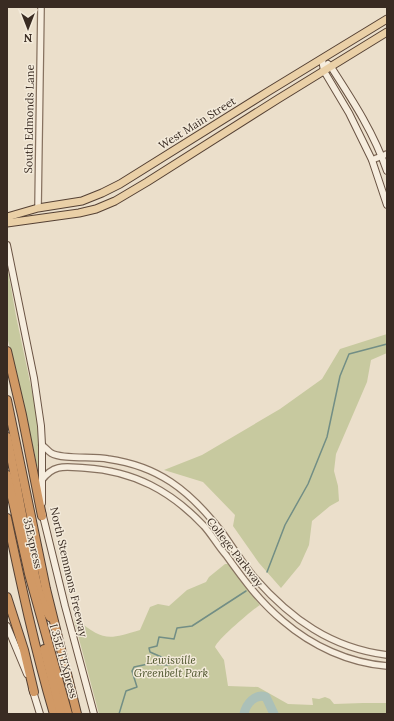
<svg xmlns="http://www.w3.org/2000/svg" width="394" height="721" font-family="Lora,serif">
	<rect width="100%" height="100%" fill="#ebdfcb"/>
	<!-- green -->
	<g fill="#c7c99f">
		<polygon points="7,265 16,316 37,415 38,430 38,470 17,374 7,337"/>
		<polygon points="387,334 387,353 371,360 367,382 336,454 334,471 338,486 339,501 330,506 312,521 309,545 300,565 281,588 259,563 233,526 235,515 203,482 164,470 202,455 280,409 322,379 340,349"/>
		<path d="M225 564H228L260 605C252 610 218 639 215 647L224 660 228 686 258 687 288 704 313 705 312 698 319 699 325 697 330 699 334 704 363 703H387V714H99L74 620 76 619C104 641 107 640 140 630L150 607 158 604 169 606 187 590 206 582 209 577Z"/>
	</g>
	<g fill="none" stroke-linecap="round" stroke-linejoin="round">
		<!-- stream -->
		<g stroke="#728e85" stroke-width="1.5">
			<polyline points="267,572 285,525 308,484 327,437 340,376 349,354 387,344"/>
			<polyline points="119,714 126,691 137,687 132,671 134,667 148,664 169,665 173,662 150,652 149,648 157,646 159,637 174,639 177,628 192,626 246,591"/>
		</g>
		<!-- river -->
		<path stroke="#abc0b8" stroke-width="9" d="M244 714C246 704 255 693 266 697L274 714"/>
		<!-- tertiary casing -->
		<g stroke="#877260" stroke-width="8">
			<g id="tertiary">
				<polyline points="372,160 387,154"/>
				<polyline points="38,208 41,7"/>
				<path d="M42 445C45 447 48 451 51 453 63 460 93 456 108 459 129 462 153 470 171 482 192 496 209 515 224 535 234 549 243 564 254 577 291 619 331 648 387 655"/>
				<path d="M42 480C54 463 67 467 85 468 134 471 171 491 204 526 212 535 218 546 226 555 243 579 260 602 283 621 312 646 349 663 387 666"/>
			</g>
		</g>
		<!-- secondary casing -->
		<g stroke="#695343" stroke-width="8">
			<g id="secondary">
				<polyline points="322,59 324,71 349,113 372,160 387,205"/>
				<path d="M328 64 331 67C353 101 374 133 387 171"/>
				<polyline points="7,245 34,378 41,426 42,445 42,503"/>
				<polyline points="42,512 65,606 94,714"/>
				<polyline points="7,626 27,674"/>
				<polyline points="32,688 40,714"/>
			</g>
		</g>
		<!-- primary casing -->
		<g stroke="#554134" stroke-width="9">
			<g id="primary">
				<polyline points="7,217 38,208 82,201 102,193 120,184 269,91 387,19"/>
				<polyline points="7,223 79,213 96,209 115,201 147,182 278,99 387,32"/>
			</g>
		</g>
		<!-- motorway casing -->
		<g stroke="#554134" stroke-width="10">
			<g id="motorway">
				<polyline points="7,351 22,415 42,516"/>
				<polyline points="7,400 46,589 77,714"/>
				<path d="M7 437C16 479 22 520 32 561 36 580 39 600 50 617"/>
				<polyline points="7,475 29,574 68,714"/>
				<path d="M7 518C21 584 35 650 54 714"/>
				<polyline points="7,597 24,650 34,692"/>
				<polyline points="44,649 61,714"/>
			</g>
		</g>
		<!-- tertiary -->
		<use href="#tertiary" stroke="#f6edde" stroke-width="5.5"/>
		<!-- secondary -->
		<use href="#secondary" stroke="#f6edde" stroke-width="6"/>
		<!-- primary -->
		<use href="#primary" stroke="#ead0a7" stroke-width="7"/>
		<!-- motorway -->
		<use href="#motorway" stroke="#d19965" stroke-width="8"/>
	</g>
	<g text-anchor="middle" stroke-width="3" stroke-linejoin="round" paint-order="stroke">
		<!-- street labels -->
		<g font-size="11" fill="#392b22" stroke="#f3eada">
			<text transform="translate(29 119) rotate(-89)" y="4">South Edmonds Lane</text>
			<text transform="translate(197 123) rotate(-32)" y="4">West Main Street</text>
			<text transform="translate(33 543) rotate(77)" y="4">35Express</text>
			<text transform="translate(235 552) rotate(52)" y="4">College Parkway</text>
			<text transform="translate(69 572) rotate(77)" y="4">North Stemmons Freeway</text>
			<text transform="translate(64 661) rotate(74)" y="4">I 35E TEXpress</text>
		</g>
		<!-- park labels -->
		<g font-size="11" font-style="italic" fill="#4c532b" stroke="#f3eada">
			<text x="171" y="664">Lewisville<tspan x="171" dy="13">Greenbelt Park</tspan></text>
		</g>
	</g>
	<!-- border -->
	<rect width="394" height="721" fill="none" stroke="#392b22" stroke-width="16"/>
	<!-- north arrow -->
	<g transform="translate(28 28) rotate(180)" stroke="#f3eada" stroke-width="3" paint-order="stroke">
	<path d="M0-3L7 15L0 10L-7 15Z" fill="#392b22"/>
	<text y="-6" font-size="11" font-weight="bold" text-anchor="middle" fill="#392b22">N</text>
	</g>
</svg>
